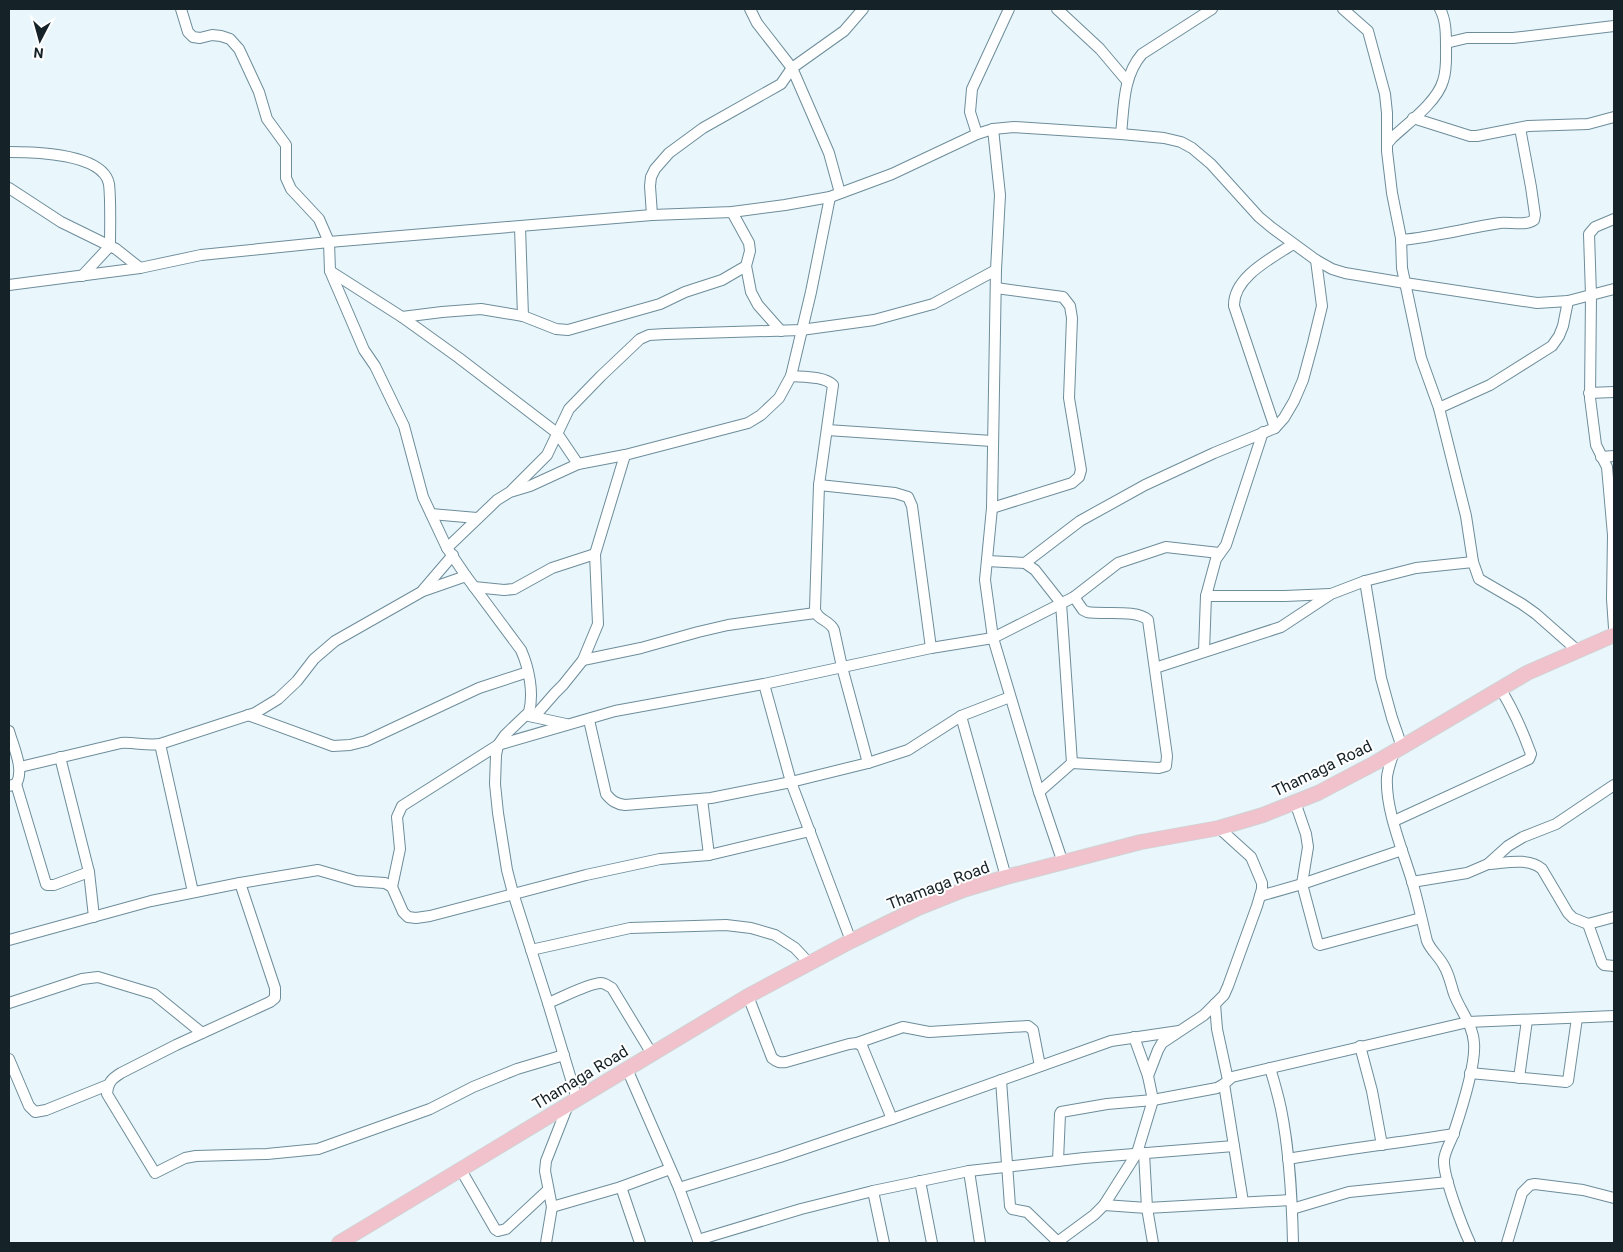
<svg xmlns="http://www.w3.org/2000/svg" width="1623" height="1252" font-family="Roboto,sans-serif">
	<rect width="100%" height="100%" fill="#e9f6fc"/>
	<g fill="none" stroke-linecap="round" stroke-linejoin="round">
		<!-- minor casing -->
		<g stroke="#6d8d9a" stroke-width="12">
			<g id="minor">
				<path d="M181 9 188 32 193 37 200 38 212 35 221 36 230 39 239 49 259 92 267 119 286 145V178L291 189 319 219 329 242 330 271 358 336 364 350 375 366 404 426 423 497 447 548 466 576 521 650C529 668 534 693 529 712L505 735 498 745 496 755 495 784 498 813 507 870 513 893 548 1003 577 1099"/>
				<polyline points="750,9 757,23 792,68 829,153 840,193"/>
				<polyline points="1057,9 1100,49 1127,81"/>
				<polyline points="1343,9 1368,31 1385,94 1387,113 1387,151 1392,193 1401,238 1402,268 1421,358 1439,408 1466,516 1473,562 1479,579 1522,604 1536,614 1578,651"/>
				<polyline points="1446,43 1467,38 1513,38 1614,26"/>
				<polyline points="1413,118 1470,136 1477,136 1528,126 1588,124 1614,117"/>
				<polyline points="993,129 1000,195 996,270 992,508 985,580 993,638 1039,792 1063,863"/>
				<polyline points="977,134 970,112 972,89 1009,9"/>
				<path d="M1121 134C1124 106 1123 76 1142 54L1212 9"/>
				<path d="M1387 144 1392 138C1408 123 1437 102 1443 81 1447 70 1446 58 1446 46 1446 34 1446 20 1440 9"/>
				<path d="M9 152C33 152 103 153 109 184 111 201 110 227 110 246L82 276"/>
				<polyline points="9,188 61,222 116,249 140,268"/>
				<polyline points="732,212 749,243 750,251 746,266 751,292 758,305 781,331"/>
				<polyline points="652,215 650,186 651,177 655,169 669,153 703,128 781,84 792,68 844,31 863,9"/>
				<polyline points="1614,219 1595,227 1589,234 1591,295 1590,398 1596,445 1607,467 1613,535 1612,599 1614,628"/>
				<polyline points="520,227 523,316"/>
				<path d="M1401 240C1434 237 1467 228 1500 223 1510 222 1526 226 1534 220L1535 215 1531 187 1520 128"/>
				<polyline points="330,271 402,317 459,358 557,433 578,464"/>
				<polyline points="9,285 140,268 201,255 329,242 652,215 732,212 785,205 830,197 892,174 977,134 993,129 1014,127 1121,134 1164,138 1181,142 1192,148 1211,164 1259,217 1271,227 1316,260 1332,269 1345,273 1405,283 1537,303 1568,301 1614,289"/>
				<polyline points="402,317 442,312 481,309 523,316 556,329 568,330 660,304 685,292 722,280 746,266"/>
				<path d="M791 376C803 377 824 376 833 385L819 485 815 609C816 620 830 620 834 630L842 667 868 763"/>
				<polyline points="1589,393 1614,392"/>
				<polyline points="1439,408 1490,385 1552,346 1559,336 1563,326 1568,301"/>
				<path d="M1275 428 1234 306C1233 277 1272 258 1293 244"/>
				<polyline points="827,430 992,441"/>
				<polyline points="1601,457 1614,456"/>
				<polyline points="819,485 895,493 908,497 912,506 931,648"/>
				<polyline points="512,490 547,455 569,409 601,376 640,339 649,335 666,334 801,330 874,320 933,304 996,270"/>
				<polyline points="992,508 1072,483 1079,477 1081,470 1069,398 1072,318 1070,306 1063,297 996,288"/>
				<polyline points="431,514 477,518"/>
				<polyline points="447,548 497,500 510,492 530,486 578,464 625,455 748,423 761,415 779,398 791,376 811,292 830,197"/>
				<polyline points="987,561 1025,563 1035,570 1061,603 1072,763 1039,792"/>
				<polyline points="1025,563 1080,521 1145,485 1214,453 1275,428 1284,418 1294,401 1303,380 1313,343 1322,306 1316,260"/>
				<polyline points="1365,581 1381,678 1392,718 1402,747"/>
				<polyline points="474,587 504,590 514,589 552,568 595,554"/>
				<polyline points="423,590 453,555"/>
				<polyline points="1206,596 1285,596 1330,594"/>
				<polyline points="1204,651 1206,596 1216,559 1226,545 1263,432"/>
				<polyline points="583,660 641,648 698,632 728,625 815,613"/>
				<polyline points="1155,668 1281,627 1331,594 1365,581 1416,568 1473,562"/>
				<polyline points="764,684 791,782 851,941"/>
				<polyline points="248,715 333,746 350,745 366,741 479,688 528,672"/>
				<polyline points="529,716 566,724"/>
				<polyline points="961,716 1006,877"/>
				<polyline points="534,717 555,693 563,685 583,660 598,624 595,554 625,455"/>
				<path d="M589 720 606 794C612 801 616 804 625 805L711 798 791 782 868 763 908 750 961 716 1010 697"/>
				<path d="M9 731C13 746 25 770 16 784L9 786"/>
				<polyline points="160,744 193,892"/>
				<path d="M1394 751C1392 759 1388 768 1387 777 1385 809 1403 851 1412 881 1418 901 1422 921 1427 941 1431 951 1439 956 1444 966 1449 974 1451 985 1454 994 1460 1010 1473 1025 1474 1043 1476 1064 1461 1111 1454 1132 1451 1142 1445 1150 1444 1160 1443 1177 1463 1228 1470 1243"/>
				<polyline points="60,757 89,872 94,917"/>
				<path d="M1072 763 1159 768 1166 766 1167 756 1148 620C1136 609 1104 615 1087 612L1083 610 1074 597"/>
				<path d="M20 767 121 743C134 742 147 746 160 744L255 713 278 699 297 681 314 659 335 641 423 591 466 576"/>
				<polyline points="16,784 46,884 47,885 54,885 89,872"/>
				<polyline points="702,799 709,855"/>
				<polyline points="1295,802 1306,834 1308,847 1302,884 1318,944 1320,945 1421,918"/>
				<path d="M1394 821 1529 759 1531 754C1522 729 1514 711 1500 688"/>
				<path d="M1488 864C1505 863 1529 857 1542 869L1568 913 1573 918 1588 924 1602 963 1604 965 1614 966"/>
				<polyline points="1412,882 1467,873 1488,864 1508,846 1523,837 1556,824 1614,785"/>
				<path d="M240 883 275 988V998L270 1002 176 1045 121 1073C111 1079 108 1083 107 1094L155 1173 185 1158 196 1156 267 1154 318 1149 430 1109 473 1087 517 1069 564 1055"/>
				<polyline points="392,887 400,849 397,817 402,806 498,745 615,711 764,684 931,648 993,638 1074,597 1118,563 1166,547 1219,553"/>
				<polyline points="1260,896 1302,884 1402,850"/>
				<polyline points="1588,924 1614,917"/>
				<polyline points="9,940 151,901 240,883 318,870 356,881 385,883 392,887 403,912 408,917 416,918 430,916 586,875 660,859 709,855 810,831"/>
				<polyline points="531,950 630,928 726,925 751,928 775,935 795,948 809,963"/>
				<path d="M748 996 772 1058C777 1062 780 1063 786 1062L849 1044 857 1043 862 1046 892 1119 1111 1041 1179 1031"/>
				<polyline points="9,1003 82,979 98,977 154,994 202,1033"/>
				<path d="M548 1003C561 998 589 983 601 983 605 983 608 986 612 988L652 1054"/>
				<polyline points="1215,1004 1217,1029 1228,1080"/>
				<polyline points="1134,1037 1148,1076"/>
				<polyline points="857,1043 903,1027 929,1032 1028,1026 1033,1030 1040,1066"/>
				<polyline points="1360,1046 1372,1091 1382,1145"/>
				<polyline points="9,1059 29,1106 35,1112 46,1110 108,1085"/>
				<path d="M1270 1068C1274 1081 1278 1095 1281 1109 1290 1153 1292 1199 1293 1243"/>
				<polyline points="627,1069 679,1188 699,1243"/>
				<polyline points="1470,1073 1566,1082 1568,1081 1577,1018"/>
				<polyline points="1519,1078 1527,1020"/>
				<polyline points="1001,1080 1010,1206 1012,1209 1027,1212 1058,1242"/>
				<polyline points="1224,1084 1243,1202"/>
				<polyline points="1144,1153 1147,1208 1153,1243"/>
				<path d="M1288 1159C1343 1149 1398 1143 1454 1134"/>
				<polyline points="1058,1161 1060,1114 1061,1112 1107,1104 1153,1100 1217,1088 1224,1084 1232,1077 1468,1022 1614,1016"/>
				<polyline points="461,1170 495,1229 498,1231 506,1229 548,1190"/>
				<polyline points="969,1171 980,1243"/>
				<polyline points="920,1181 932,1243"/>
				<polyline points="621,1187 640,1243"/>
				<polyline points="679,1188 780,1157 892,1119"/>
				<polyline points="873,1191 884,1243"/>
				<polyline points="1104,1205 1147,1208 1291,1200"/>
				<polyline points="552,1207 621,1187 670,1169"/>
				<polyline points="1292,1209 1349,1192 1448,1182"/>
				<polyline points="698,1240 801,1209 873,1191 969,1171 1084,1158 1234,1146"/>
				<polyline points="546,1243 552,1207 545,1171 546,1161 568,1105"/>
				<polyline points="1056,1243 1094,1215 1104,1205 1137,1153 1153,1100 1148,1076 1158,1050 1162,1043 1204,1015 1224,995 1228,986 1257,906 1262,889 1262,883 1251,857 1219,828"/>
				<polyline points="1507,1243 1522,1193 1530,1185 1535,1184 1583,1190 1614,1198"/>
			</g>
		</g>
		<!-- major casing -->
		<g stroke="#d0d3d4" stroke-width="16">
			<polyline id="major" points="339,1243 748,996 851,941 918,908 963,890 1006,877 1141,842 1219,828 1263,815 1318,793 1375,763 1527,673 1614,635"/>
		</g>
		<!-- minor -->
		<use href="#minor" stroke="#fff" stroke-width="10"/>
		<!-- major -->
		<use href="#major" stroke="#f1c1cc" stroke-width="14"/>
	</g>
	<g text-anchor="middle" stroke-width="4" stroke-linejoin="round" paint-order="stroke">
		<!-- street labels -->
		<g font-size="16" fill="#152227" stroke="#fff">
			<text transform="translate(1322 768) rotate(-26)" y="6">Thamaga Road</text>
			<text transform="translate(938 885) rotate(-21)" y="6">Thamaga Road</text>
			<text transform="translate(580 1077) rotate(-31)" y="6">Thamaga Road</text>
		</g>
	</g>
	<!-- border -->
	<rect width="1623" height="1252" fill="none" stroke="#152227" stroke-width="20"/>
	<!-- north arrow -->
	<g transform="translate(40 40) rotate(186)" stroke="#ffffff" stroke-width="4" paint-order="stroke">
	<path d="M0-4L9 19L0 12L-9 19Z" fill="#152227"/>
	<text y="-8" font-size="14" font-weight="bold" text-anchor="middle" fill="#152227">N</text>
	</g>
</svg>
